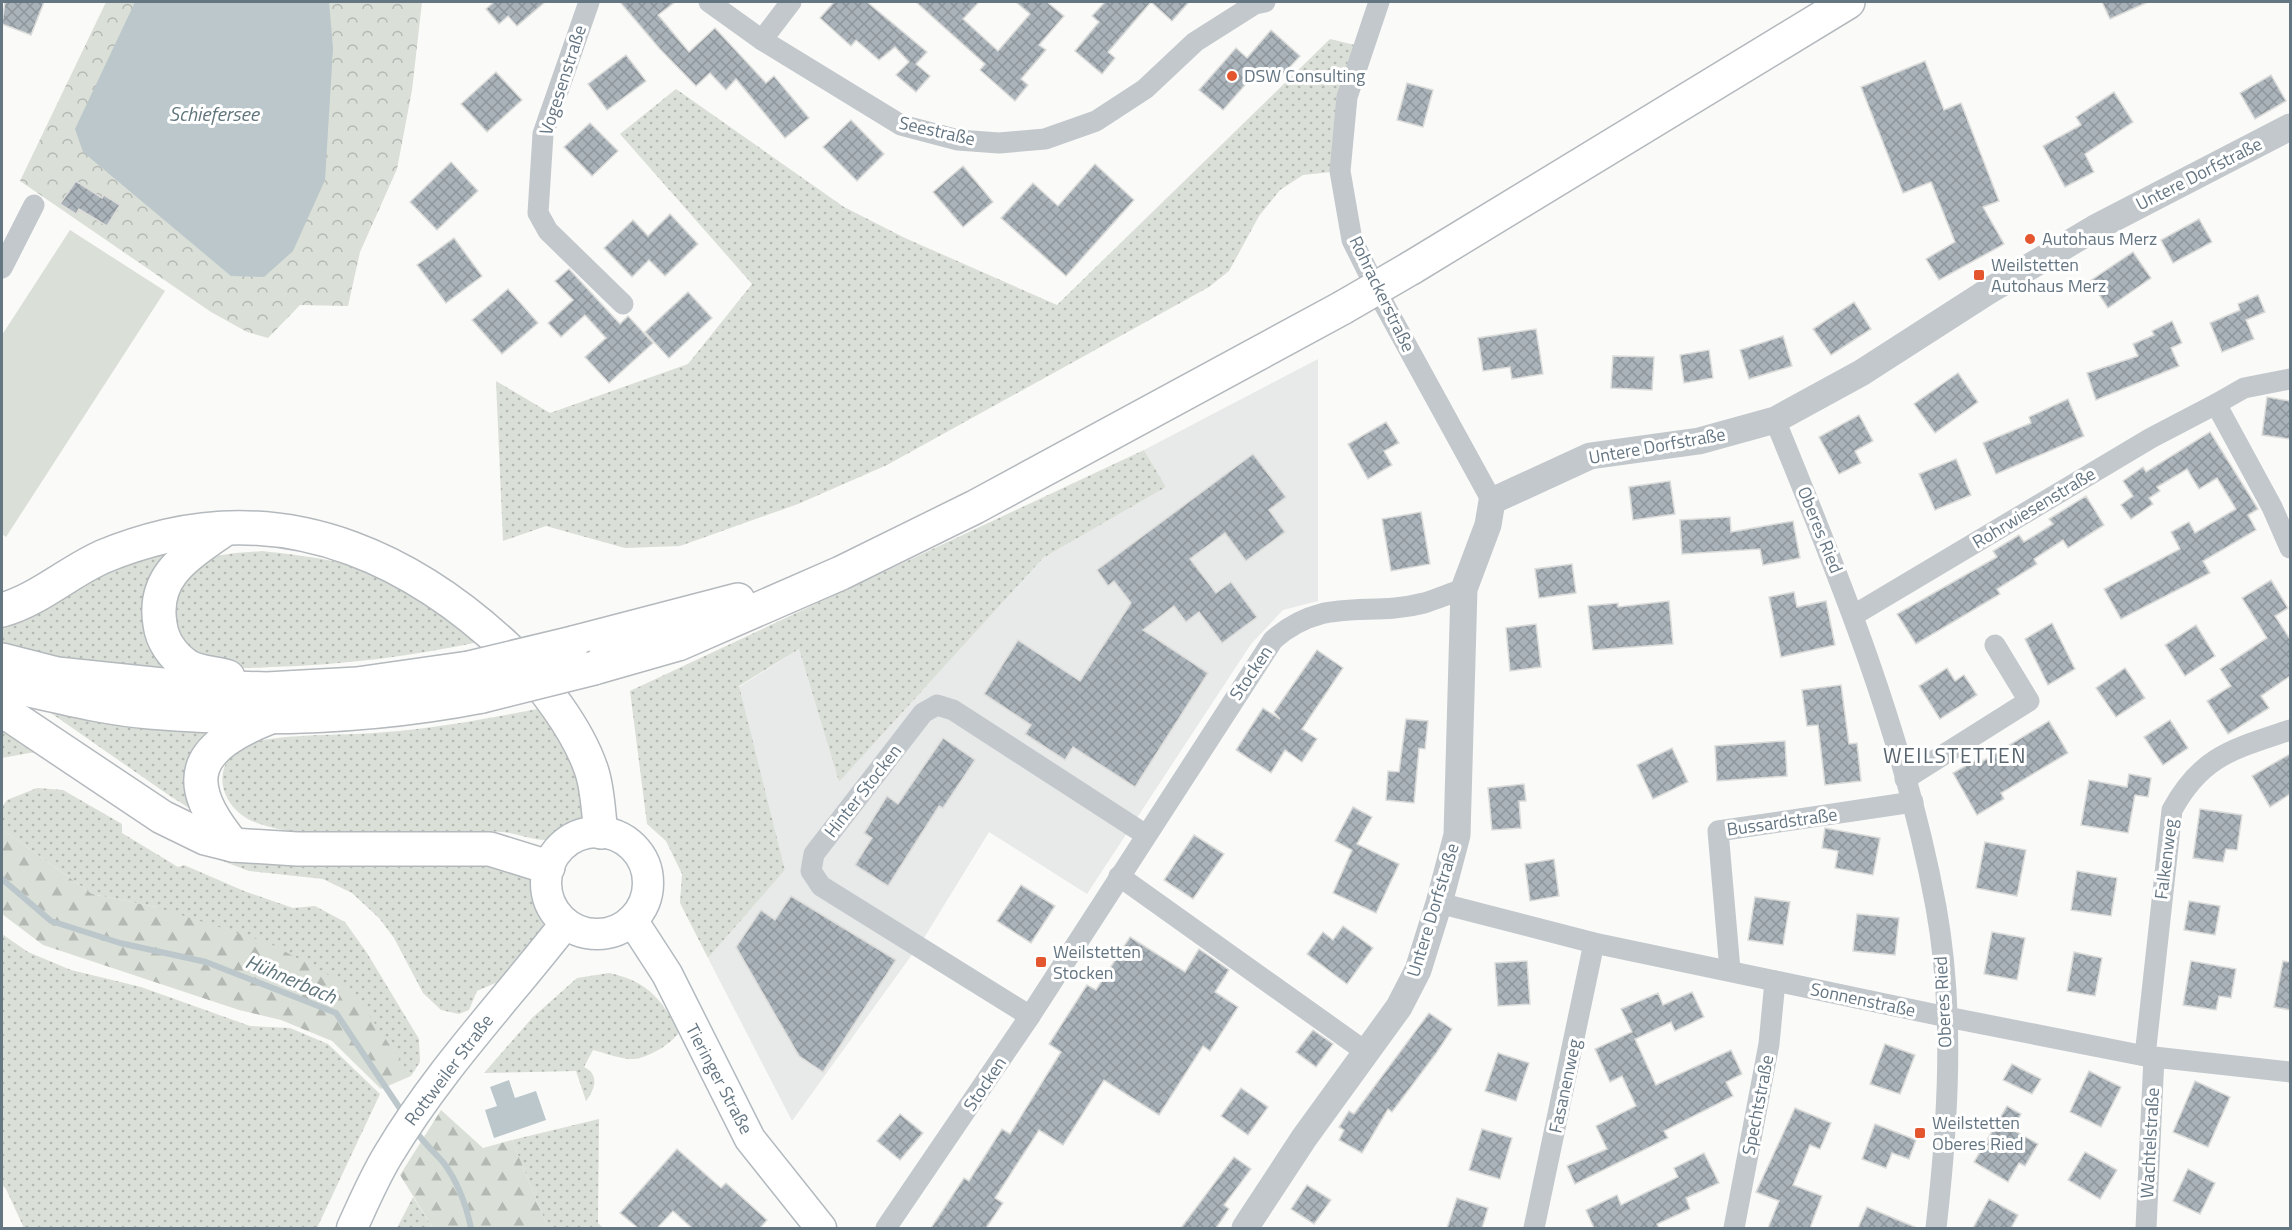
<svg xmlns="http://www.w3.org/2000/svg" width="2292" height="1230" font-family="'Titillium Web',sans-serif">
	<defs>
		<pattern id="grass-dots" width="8" height="8" patternUnits="userSpaceOnUse" patternTransform="scale(1.5)"><rect width="8" height="8" fill="#dadfd7"/><path d="M2 2h.1M6 6h.1" fill="none" stroke="#b4b9b4" stroke-width="1.8" stroke-linecap="round"/></pattern>
		<pattern id="forest-firs" width="22" height="20" patternUnits="userSpaceOnUse" patternTransform="scale(1.5)"><rect width="22" height="20" fill="#dadfd7"/><path d="M5 1l3.5 6h-7zM16 11l3.5 6h-7z" fill="#b4b9b4"/></pattern>
		<pattern id="park-crowns" width="20" height="18" patternUnits="userSpaceOnUse" patternTransform="scale(1.5)"><rect width="20" height="18" fill="#dadfd7"/><path d="M2 6a3 3 0 1 1 6 0M12 15a3 3 0 1 1 6 0" fill="none" stroke="#b4b9b4"/></pattern>
		<pattern id="building-cross-hatch" width="8" height="8" patternUnits="userSpaceOnUse" patternTransform="scale(1.5)"><rect width="8" height="8" fill="#aab3b9"/><path d="M0 0l8 8M0 8l8-8" fill="none" stroke="#8e969c"/></pattern>
	</defs>
	<rect width="100%" height="100%" fill="#fafaf8"/>
	<!-- built -->
	<polygon fill="#e8e9e9" points="1318,359 1318,601 1283,610 1251,644 1087,894 989,832 924,938 792,1121 708,958 785,870 739,687 799,649 839,782 1043,558 1166,487 1144,450"/>
	<!-- grass -->
	<g fill="url(#grass-dots)">
		<polygon points="1330,39 1355,45 1340,171 1303,175 1280,190 1259,216 1229,271 1209,287 887,465 798,504 680,546 625,548 546,526 503,541 496,381 550,413 688,364 752,284 620,134 676,89 844,207 905,238 1057,305"/>
		<polygon points="1144,450 1166,487 1043,558 839,782 799,649 739,686 785,870 708,958 680,903 682,874 666,841 647,824 630,691"/>
		<polygon points="176,546 162,568 180,675 2,650 2,621 79,589 133,559"/>
		<path d="M262 551C304 556 349 560 387 579 421 596 452 621 484 641 414 656 343 665 271 667 253 668 220 670 203 663 199 661 194 654 190 651 162 623 175 582 204 562 219 552 245 553 262 551Z"/>
		<path d="M543 708C561 738 608 795 575 829 568 837 557 840 546 840 532 840 516 833 502 832 427 826 328 848 257 823 213 807 208 751 259 741 298 733 345 736 386 732 439 728 490 718 543 708Z"/>
		<polygon points="48,711 232,727 205,818 170,796"/>
		<polygon points="2,721 187,832 497,864 527,877 537,888 544,904 545,917 541,931 500,981 477,991 469,1010 459,1014 441,1010 423,993 394,938 379,918 352,893 323,879 249,871 209,856 40,751 2,758"/>
		<polygon points="37,788 63,790 122,824 122,833 178,867 184,865 244,891 293,908 315,906 345,922 367,953 419,1039 420,1062 411,1076 386,1043 156,907 92,894 2,829 2,807 7,800"/>
		<polygon points="2,934 28,952 71,970 141,987 250,1026 290,1028 328,1044 380,1094 317,1228 24,1228 6,1189 2,1185"/>
		<path d="M609 973C647 981 662 999 679 1032 671 1045 645 1060 630 1059 617 1058 605 1053 593 1050L584 1067C600 1075 595 1089 586 1101L576 1071 484 1073 533 1017 577 978Z"/>
		<polygon points="599,1119 598,1223 603,1228 548,1228 512,1140"/>
		<polygon points="413,1197 433,1228 397,1228"/>
	</g>
	<!-- forest -->
	<g fill="url(#forest-firs)">
		<polygon points="2,829 92,894 156,907 269,943 349,986 411,1076 381,1089 332,1041 281,1020 239,1010 43,945 2,914"/>
		<polygon points="441,1110 483,1148 512,1140 548,1228 433,1228 400,1175"/>
	</g>
	<!-- park -->
	<polygon fill="url(#park-crowns)" points="106,2 422,2 412,90 397,169 360,252 348,306 300,305 268,338 247,332 211,312 20,181"/>
	<!-- pitch -->
	<polygon fill="#dadfd7" points="70,230 165,291 6,537 2,534 2,335"/>
	<!-- water -->
	<g fill="#bbc7cb">
		<polygon points="135,2 329,2 333,48 325,180 293,251 264,277 231,276 83,152 75,129"/>
		<polygon points="509,1080 515,1098 536,1091 546,1120 494,1138 485,1110 497,1106 490,1087"/>
	</g>
	<g fill="none" stroke-linecap="round" stroke-linejoin="round">
		<!-- stream -->
		<g stroke="#bbc7cb" stroke-width="6">
			<polyline points="2,879 51,921 120,943 206,962 336,1013 403,1113"/>
			<path d="M414 1129C423 1142 433 1151 443 1162 458 1182 466 1204 471 1228"/>
		</g>
	</g>
	<!-- building -->
	<g fill="url(#building-cross-hatch)" stroke="#dcdcda" stroke-width="1.5">
		<polygon points="5,2 44,2 31,35 2,24"/>
		<polygon points="494,2 545,2 517,26 508,16 499,24 486,9"/>
		<polygon points="620,2 675,2 658,15 689,52 715,28 766,83 774,76 809,118 785,138 736,79 726,90 710,73 696,86 660,49"/>
		<polygon points="834,2 867,2 927,52 916,64 930,76 916,92 896,75 909,62 895,47 879,60 856,40 851,46 820,18"/>
		<polygon points="916,2 979,2 963,19 998,51 1030,14 1016,2 1047,2 1064,16 1039,45 1046,50 1021,79 1028,85 1015,101 980,70 985,64"/>
		<polygon points="1105,2 1189,2 1172,21 1151,2 1108,52 1115,58 1102,74 1075,51 1099,22 1092,16"/>
		<polygon points="2102,2 2148,2 2110,19"/>
		<polygon points="1271,30 1300,56 1275,83 1259,69 1223,110 1199,90 1236,48 1247,58"/>
		<polygon points="626,55 646,81 607,110 588,84"/>
		<polygon points="1925,61 1944,110 1961,103 1999,201 1983,207 2004,244 1939,280 1926,259 1955,242 1931,182 1903,193 1861,87"/>
		<polygon points="496,72 522,100 487,132 461,104"/>
		<polygon points="2271,75 2286,101 2255,119 2240,93"/>
		<polygon points="1407,83 1433,90 1423,127 1397,120"/>
		<polygon points="2114,92 2133,122 2085,154 2094,172 2065,187 2043,146 2081,125 2076,117"/>
		<polygon points="851,120 884,154 857,181 823,147"/>
		<polygon points="590,123 618,151 592,176 564,147"/>
		<polygon points="451,162 478,191 437,230 410,202"/>
		<polygon points="1095,164 1134,200 1066,276 1001,218 1033,183 1058,206"/>
		<polygon points="963,166 993,202 963,227 933,192"/>
		<polygon points="76,181 102,198 104,195 120,205 107,226 79,209 76,214 60,204"/>
		<polygon points="670,214 698,244 665,276 649,260 632,277 604,248 633,220 648,236"/>
		<polygon points="2199,219 2212,242 2173,263 2161,240"/>
		<polygon points="454,238 482,276 446,303 417,265"/>
		<polygon points="2133,252 2151,278 2108,308 2090,281"/>
		<polygon points="569,269 620,324 628,316 653,343 609,383 585,357 606,338 585,315 561,337 548,323 573,300 555,281"/>
		<polygon points="508,289 538,323 502,354 472,320"/>
		<polygon points="688,292 712,318 669,358 645,332"/>
		<polygon points="2258,295 2265,312 2246,320 2254,339 2222,352 2210,323 2240,310 2238,304"/>
		<polygon points="1854,302 1871,329 1831,355 1813,329"/>
		<polygon points="2172,321 2182,343 2171,348 2179,366 2096,400 2087,373 2138,356 2133,344 2154,335 2152,331"/>
		<polygon points="1536,329 1543,374 1512,379 1510,367 1483,371 1478,338"/>
		<polygon points="1783,336 1792,366 1749,379 1740,350"/>
		<polygon points="1709,350 1713,378 1684,383 1680,355"/>
		<polygon points="1613,356 1654,357 1652,390 1611,388"/>
		<polygon points="1958,373 1978,402 1935,433 1914,404"/>
		<polygon points="2267,397 2290,401 2290,439 2262,435"/>
		<polygon points="2068,399 2084,436 1996,474 1983,443 2031,423 2029,417"/>
		<polygon points="1859,415 1873,441 1855,451 1861,463 1839,474 1819,437"/>
		<polygon points="1386,422 1399,443 1384,451 1392,465 1368,479 1348,444"/>
		<polygon points="2210,432 2258,509 2248,515 2256,530 2203,561 2210,573 2121,619 2104,589 2180,549 2171,532 2189,522 2195,533 2236,509 2217,478 2199,489 2187,469 2157,487 2160,491 2149,498 2153,504 2131,519 2121,505 2133,496 2123,481 2143,467 2146,472"/>
		<polygon points="1253,454 1286,497 1269,510 1285,532 1246,561 1225,533 1190,559 1216,593 1231,582 1257,617 1222,643 1199,612 1186,622 1174,606 1143,630 1208,673 1135,787 1073,747 1065,760 1025,734 1031,725 984,694 1018,640 1080,681 1131,603 1114,581 1108,586 1097,570"/>
		<polygon points="1956,459 1971,495 1935,510 1919,474"/>
		<polygon points="1670,481 1675,514 1633,520 1629,487"/>
		<polygon points="2086,496 2104,525 2068,548 2063,540 2034,559 2037,564 1997,589 2000,594 1916,644 1897,614 1997,557 1993,551 2019,535 2024,542 2053,524 2049,519"/>
		<polygon points="1421,512 1430,564 1391,571 1382,519"/>
		<polygon points="1730,517 1731,532 1793,521 1800,558 1763,565 1760,549 1682,554 1680,520"/>
		<polygon points="1572,564 1576,593 1539,598 1535,569"/>
		<polygon points="2271,580 2288,608 2275,616 2290,639 2290,676 2261,696 2269,708 2228,734 2207,701 2231,686 2220,669 2267,638 2242,598"/>
		<polygon points="1794,592 1797,607 1826,601 1835,645 1781,657 1769,597"/>
		<polygon points="1669,601 1673,644 1593,650 1588,606 1618,603 1618,607"/>
		<polygon points="2052,623 2075,669 2048,685 2025,639"/>
		<polygon points="1536,624 1541,667 1510,671 1506,628"/>
		<polygon points="2196,625 2215,656 2185,676 2165,645"/>
		<polygon points="1317,650 1343,668 1302,729 1317,739 1302,762 1285,750 1271,773 1236,750 1263,708 1280,719 1274,712"/>
		<polygon points="1947,668 1955,681 1964,675 1977,695 1940,719 1919,686"/>
		<polygon points="2125,668 2145,698 2116,717 2096,688"/>
		<polygon points="1841,685 1849,744 1857,743 1861,781 1825,785 1818,725 1807,726 1802,690"/>
		<polygon points="1406,719 1428,721 1425,749 1419,748 1414,803 1386,800 1388,771 1399,772"/>
		<polygon points="2170,720 2188,748 2163,765 2144,737"/>
		<polygon points="2049,721 2068,753 2001,793 2004,799 1977,815 1953,773 1981,757 1983,761"/>
		<polygon points="943,738 975,760 943,808 939,806 888,886 855,865 872,838 864,833 887,796 898,804"/>
		<polygon points="1785,741 1787,776 1717,781 1715,746"/>
		<polygon points="1672,748 1688,782 1653,799 1637,765"/>
		<polygon points="2290,754 2290,794 2270,807 2252,776"/>
		<polygon points="2129,774 2151,778 2148,797 2135,795 2128,833 2081,825 2089,780 2127,787"/>
		<polygon points="1524,784 1526,801 1519,801 1521,828 1492,830 1488,788"/>
		<polygon points="1353,807 1372,817 1357,844 1399,864 1376,913 1333,893 1352,850 1335,841"/>
		<polygon points="2200,809 2242,815 2237,850 2226,849 2223,862 2193,858"/>
		<polygon points="1825,828 1880,838 1873,875 1835,868 1838,851 1822,848"/>
		<polygon points="1194,835 1224,854 1193,899 1164,880"/>
		<polygon points="1985,842 2026,850 2017,896 1976,888"/>
		<polygon points="1554,859 1559,896 1530,901 1525,864"/>
		<polygon points="2077,871 2117,878 2111,916 2071,910"/>
		<polygon points="1021,885 1055,906 1031,943 997,921"/>
		<polygon points="791,896 896,960 823,1072 799,1056 736,947 761,910 775,920"/>
		<polygon points="1755,897 1790,902 1783,945 1748,940"/>
		<polygon points="2189,901 2220,906 2215,935 2184,930"/>
		<polygon points="1857,914 1899,918 1895,955 1853,951"/>
		<polygon points="1343,926 1373,948 1347,984 1307,954 1323,932 1333,940"/>
		<polygon points="1992,932 2025,938 2017,980 1984,974"/>
		<polygon points="1130,937 1185,972 1199,949 1229,970 1215,992 1238,1007 1210,1051 1203,1046 1159,1115 1104,1080 1063,1145 1039,1130 995,1198 1003,1203 986,1228 931,1228 964,1178 969,1181 1002,1129 1010,1134 1061,1052 1049,1044 1087,985 1096,990"/>
		<polygon points="2074,952 2102,958 2095,996 2067,991"/>
		<polygon points="1527,961 1530,1004 1498,1006 1495,963"/>
		<polygon points="2191,961 2236,969 2231,998 2219,996 2216,1010 2183,1005"/>
		<polygon points="2283,961 2290,962 2290,1010 2274,1007"/>
		<polygon points="1692,992 1704,1017 1675,1031 1671,1022 1635,1039 1656,1085 1731,1050 1742,1074 1726,1082 1733,1096 1664,1131 1668,1138 1575,1184 1567,1166 1607,1149 1596,1126 1636,1106 1622,1076 1610,1082 1595,1049 1632,1032 1621,1009 1658,993 1663,1005"/>
		<polygon points="1429,1013 1452,1029 1437,1052 1392,1112 1388,1109 1362,1153 1339,1140 1344,1130 1339,1127 1349,1111 1354,1114"/>
		<polygon points="1313,1030 1333,1044 1316,1067 1296,1052"/>
		<polygon points="1885,1044 1915,1055 1900,1094 1870,1084"/>
		<polygon points="1498,1053 1529,1063 1516,1101 1485,1091"/>
		<polygon points="2012,1064 2041,1079 2032,1094 2003,1080"/>
		<polygon points="2089,1071 2121,1087 2101,1127 2070,1112"/>
		<polygon points="2195,1081 2230,1097 2208,1147 2173,1132"/>
		<polygon points="1241,1088 1268,1107 1248,1135 1221,1116"/>
		<polygon points="2007,1106 2021,1114 2013,1130 2038,1144 2025,1166 2019,1163 2008,1182 1974,1162"/>
		<polygon points="1795,1108 1831,1123 1820,1149 1810,1145 1793,1185 1822,1196 1810,1228 1768,1228 1779,1201 1756,1192"/>
		<polygon points="900,1114 923,1133 900,1160 877,1141"/>
		<polygon points="1875,1124 1916,1140 1909,1159 1892,1153 1886,1168 1862,1159"/>
		<polygon points="1482,1129 1512,1138 1500,1179 1469,1170"/>
		<polygon points="677,1149 721,1188 726,1183 767,1220 760,1228 692,1228 673,1211 657,1228 638,1228 620,1213"/>
		<polygon points="2085,1152 2117,1170 2100,1199 2068,1180"/>
		<polygon points="1704,1153 1719,1183 1686,1198 1690,1209 1657,1224 1659,1228 1594,1228 1586,1210 1617,1195 1621,1205 1678,1177 1674,1168"/>
		<polygon points="1234,1157 1251,1169 1224,1205 1229,1209 1216,1228 1181,1228"/>
		<polygon points="2188,1169 2215,1183 2200,1214 2173,1201"/>
		<polygon points="1307,1185 1331,1200 1314,1224 1291,1209"/>
		<polygon points="1457,1198 1488,1208 1482,1228 1447,1228"/>
		<polygon points="1989,1199 2018,1215 2011,1228 1973,1228"/>
		<polygon points="1867,1207 1917,1228 1858,1228"/>
	</g>
	<g fill="none" stroke-linecap="round" stroke-linejoin="round">
		<!-- secondary casing -->
		<g stroke="#b3babf" stroke-width="33">
			<g id="secondary">
				<circle cx="597" cy="883" r="51"/>
				<polyline points="632,920 667,974 750,1139 821,1228"/>
				<path d="M352 1228C363 1204 374 1178 388 1155 438 1071 505 1001 565 924"/>
			</g>
		</g>
		<!-- trunk casing -->
		<g stroke="#b4b9bd" stroke-width="36">
			<g id="trunk">
				<polyline points="1411,268 1848,2"/>
				<path d="M222 531C187 556 152 576 160 624 162 641 173 656 187 666 198 673 216 673 228 677"/>
				<path d="M2 610C38 600 67 573 102 557 121 549 146 541 167 536 298 506 415 561 509 650 540 680 577 728 591 769 598 788 598 812 601 832"/>
				<polyline points="573,643 738,600"/>
				<polyline points="2,660 57,674 172,686 267,689 357,684 469,668"/>
				<polyline points="594,668 678,644 841,573 975,507 1342,308"/>
				<path d="M2 684C50 694 100 708 150 712 259 721 374 717 482 696"/>
				<polyline points="2,710 162,817 205,838 233,845 297,849 490,849 548,867"/>
				<path d="M233 845C180 781 193 748 268 718"/>
			</g>
		</g>
		<!-- minor -->
		<g stroke="#c3c8cc" stroke-width="21">
			<polyline points="589,2 543,134 538,213 548,231 623,304"/>
			<polyline points="709,2 762,40 901,125 958,140 999,143 1045,139 1096,121 1145,89 1195,42 1255,4 1265,2"/>
			<polyline points="1379,2 1347,97 1340,171 1352,240 1385,306 1492,501"/>
			<polyline points="762,40 791,2"/>
			<polyline points="2,268 34,205"/>
			<polyline points="2216,404 2244,388 2290,379"/>
			<path d="M1775 420C1840 578 1905 738 1936 907 1955 1012 1948 1123 1936 1228"/>
			<polyline points="1854,615 2151,438 2216,404 2272,507 2290,548"/>
			<polyline points="1905,779 2029,701 1995,645"/>
			<polyline points="1119,876 1366,1052"/>
			<polyline points="1439,903 1594,943 1947,1017 2145,1056 2290,1072"/>
			<polyline points="1730,970 1718,831 1913,802"/>
			<polyline points="1030,1016 821,886 811,871 814,854 923,713 937,705 953,710 1146,835"/>
			<path d="M2145 1056 2172 810C2202 755 2234 749 2290 730"/>
			<path d="M886 1228 1030 1016 1273 640C1324 595 1367 618 1424 603 1437 599 1451 593 1464 589"/>
			<polyline points="1534,1228 1594,943"/>
			<polyline points="1734,1228 1769,1044 1775,981"/>
			<polyline points="2146,1228 2154,1057"/>
		</g>
		<!-- tertiary -->
		<polyline stroke="#c3c8cc" stroke-width="27" points="1245,1228 1304,1138 1399,1007 1418,970 1439,903 1457,835 1464,589 1488,525 1492,501 1590,456 1699,441 1775,420 1861,373 1987,292 2095,228 2290,127"/>
		<!-- secondary -->
		<use href="#secondary" stroke="#fff" stroke-width="30"/>
		<!-- trunk -->
		<use href="#trunk" stroke="#fff" stroke-width="33"/>
		<!-- trunk-bridge casing -->
		<g stroke="#b4b9bd" stroke-width="36" stroke-linecap="butt">
			<g id="trunk-bridge">
				<polyline points="1342,308 1411,268"/>
				<polyline points="469,668 573,643"/>
				<polyline points="482,696 594,668"/>
			</g>
		</g>
		<!-- trunk-bridge -->
		<use href="#trunk-bridge" stroke="#fff" stroke-width="33"/>
	</g>
	<!-- markers -->
	<g fill="#e4572e" stroke="#fff" stroke-width="2">
		<circle cx="1232" cy="76" r="6"/>
		<circle cx="2030" cy="239" r="6"/>
		<rect x="1973" y="269" width="12" height="12" rx="3"/>
		<rect x="1035" y="956" width="12" height="12" rx="3"/>
		<rect x="1914" y="1127" width="12" height="12" rx="3"/>
	</g>
	<g text-anchor="middle" stroke-width="6" stroke-linejoin="round" paint-order="stroke">
		<!-- poi labels -->
		<g font-size="18" fill="#657683" stroke="#fff" text-anchor="start">
			<text x="1244" y="82">DSW Consulting</text>
			<text x="2042" y="245">Autohaus Merz</text>
			<text x="1991" y="271">Weilstetten<tspan x="1991" dy="21">Autohaus Merz</tspan></text>
			<text x="1053" y="958">Weilstetten<tspan x="1053" dy="21">Stocken</tspan></text>
			<text x="1932" y="1129">Weilstetten<tspan x="1932" dy="21">Oberes Ried</tspan></text>
		</g>
		<!-- street labels -->
		<g font-size="18" fill="#657683" stroke="#fff">
			<text transform="translate(563 80) rotate(-72)" y="6">Vogesenstraße</text>
			<text transform="translate(937 131) rotate(13)" y="6">Seestraße</text>
			<text transform="translate(2199 174) rotate(-27)" y="6">Untere Dorfstraße</text>
			<text transform="translate(1382 294) rotate(64)" y="6">Rohrackerstraße</text>
			<text transform="translate(1657 446) rotate(-10)" y="6">Untere Dorfstraße</text>
			<text transform="translate(2034 508) rotate(-31)" y="6">Rohrwiesenstraße</text>
			<text transform="translate(1820 530) rotate(68)" y="6">Oberes Ried</text>
			<text transform="translate(1251 673) rotate(-56)" y="6">Stocken</text>
			<text transform="translate(863 791) rotate(-52)" y="6">Hinter Stocken</text>
			<text transform="translate(1782 822) rotate(-8)" y="6">Bussardstraße</text>
			<text transform="translate(2166 859) rotate(-83)" y="6">Falkenweg</text>
			<text transform="translate(1433 910) rotate(-73)" y="6">Untere Dorfstraße</text>
			<text transform="translate(1863 1000) rotate(12)" y="6">Sonnenstraße</text>
			<text transform="translate(1943 1002) rotate(-93)" y="6">Oberes Ried</text>
			<text transform="translate(449 1070) rotate(-53)" y="6">Rottweiler Straße</text>
			<text transform="translate(719 1079) rotate(62)" y="6">Tieringer Straße</text>
			<text transform="translate(985 1084) rotate(-56)" y="6">Stocken</text>
			<text transform="translate(1565 1086) rotate(-78)" y="6">Fasanenweg</text>
			<text transform="translate(1758 1105) rotate(-79)" y="6">Spechtstraße</text>
			<text transform="translate(2150 1143) rotate(-87)" y="6">Wachtelstraße</text>
		</g>
		<!-- water labels -->
		<g font-size="20" font-style="italic" fill="#60757c" stroke="#fff">
			<text x="214" y="121">Schiefersee</text>
			<text transform="translate(291 979) rotate(23)" y="7">Hühnerbach</text>
		</g>
		<!-- quarter labels -->
		<g font-size="21" letter-spacing="1.5" fill="#57646e" stroke="#fff">
			<text x="1955" y="763">WEILSTETTEN</text>
		</g>
	</g>
	<!-- border -->
	<rect width="2292" height="1230" fill="none" stroke="#657683" stroke-width="6"/>
</svg>
